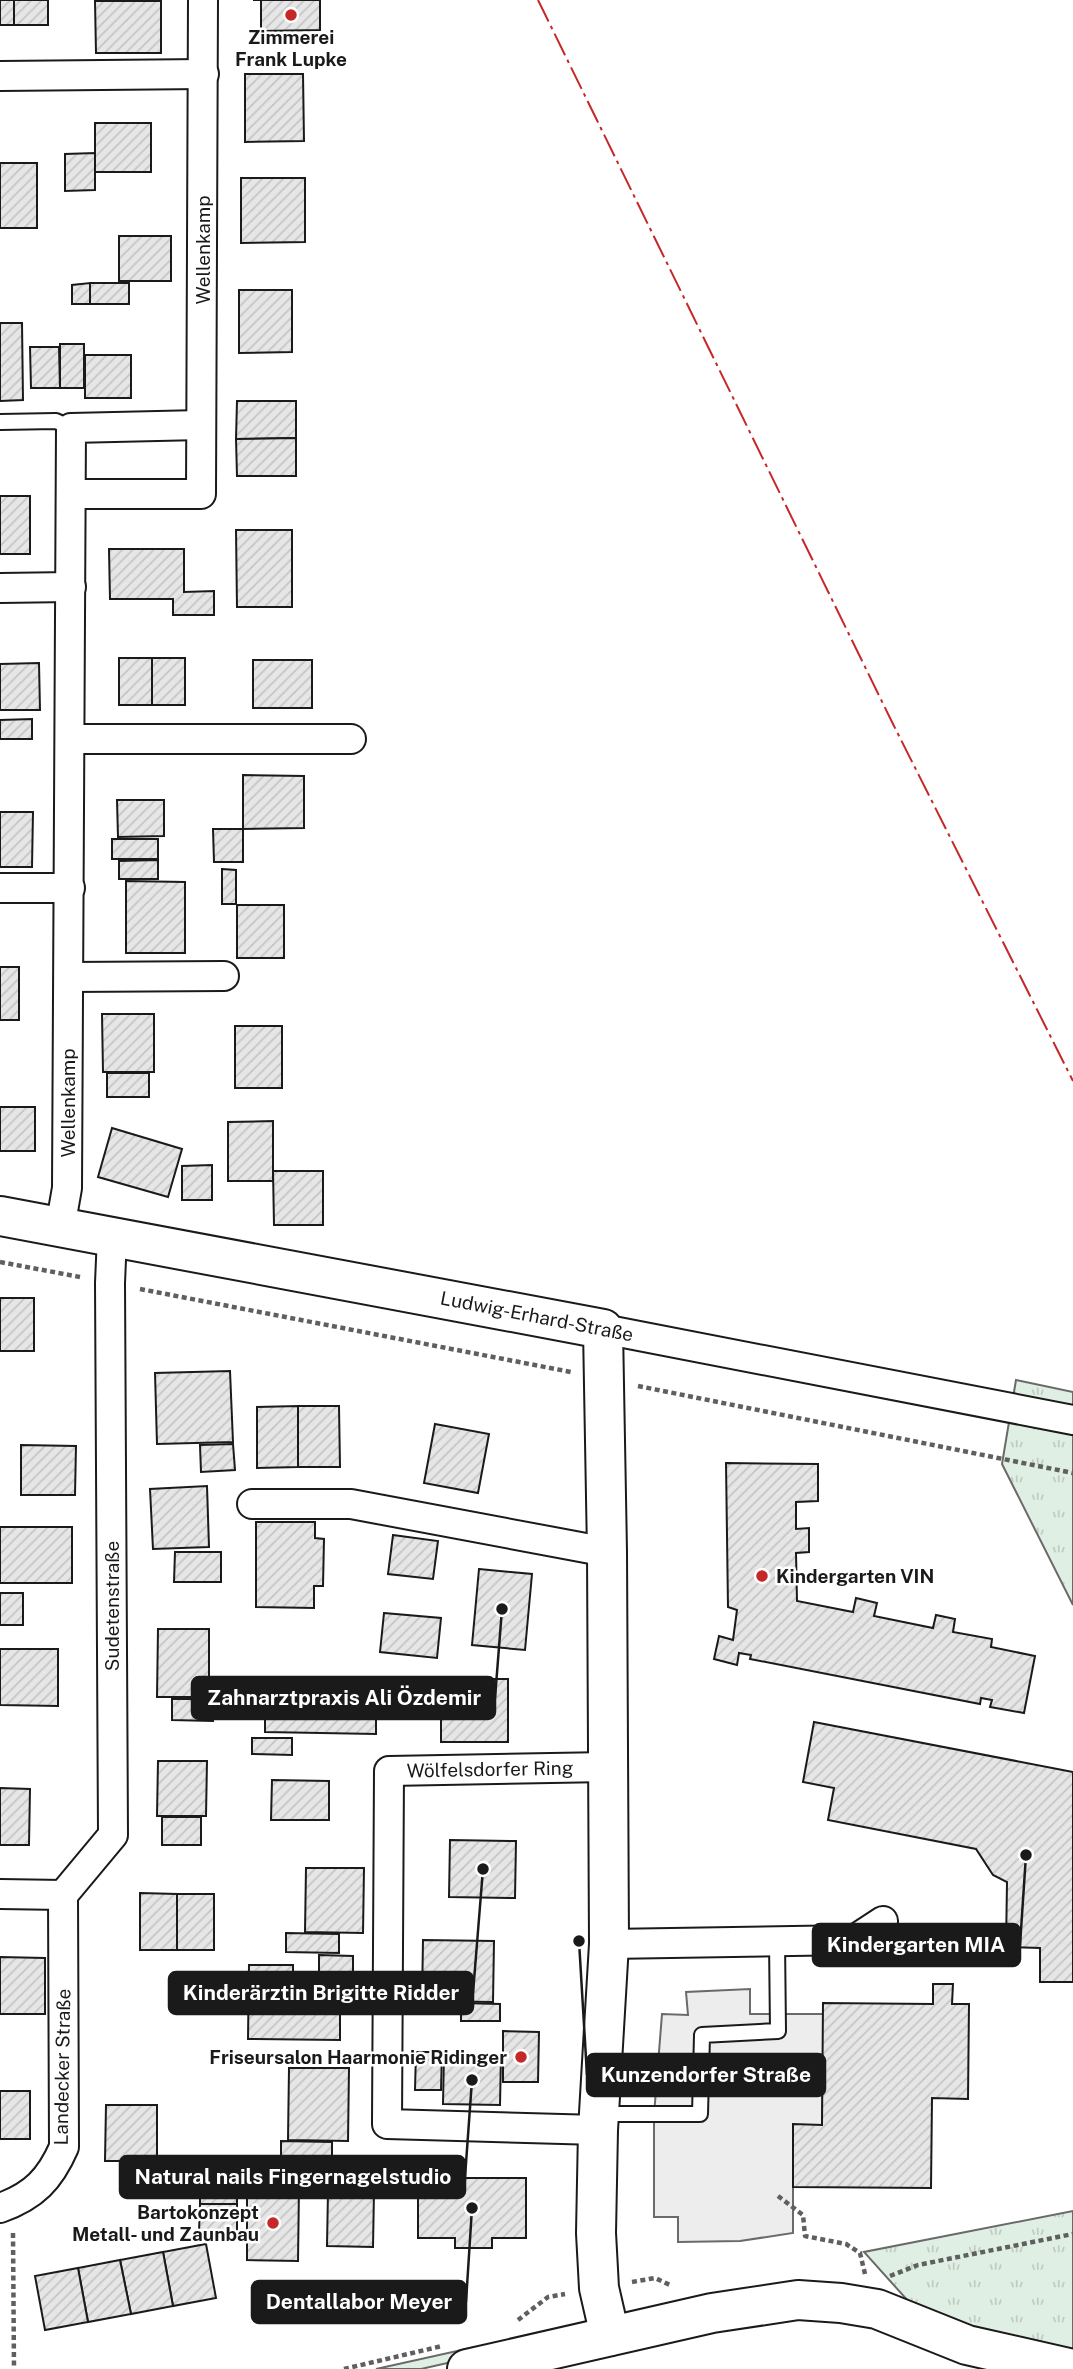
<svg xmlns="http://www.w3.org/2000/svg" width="1073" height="2369" font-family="'Public Sans',sans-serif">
	<defs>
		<pattern id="grass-tufts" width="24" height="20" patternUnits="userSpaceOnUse" patternTransform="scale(1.75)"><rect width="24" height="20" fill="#e0efe3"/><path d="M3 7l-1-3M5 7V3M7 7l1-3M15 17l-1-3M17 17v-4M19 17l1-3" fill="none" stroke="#c0ccc2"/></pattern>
		<pattern id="building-hatch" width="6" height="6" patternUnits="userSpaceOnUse" patternTransform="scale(1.75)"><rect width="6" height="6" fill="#e6e6e6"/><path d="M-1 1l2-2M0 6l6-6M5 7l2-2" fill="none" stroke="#c5c5c5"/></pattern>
	</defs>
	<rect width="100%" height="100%" fill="#fff"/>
	<!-- grass -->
	<g fill="url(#grass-tufts)" stroke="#6a6a6a" stroke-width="2">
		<polygon points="1016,1380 1073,1392 1073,1605 1002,1464"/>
		<polygon points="1073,2211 1073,2369 1036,2351 909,2302 864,2252"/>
		<polygon points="475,2347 474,2357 421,2369 376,2369"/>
	</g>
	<!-- parking -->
	<polygon fill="#ededed" stroke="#6a6a6a" stroke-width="2" points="750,1989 750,2014 824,2014 822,2125 793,2125 793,2233 740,2241 678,2242 678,2217 654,2217 654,2115 662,2014 688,2015 686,1992"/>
	<!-- building -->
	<g fill="url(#building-hatch)" stroke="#1a1a1a" stroke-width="2">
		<rect x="0" y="0" width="14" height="25"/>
		<rect x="14" y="0" width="34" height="25"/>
		<polygon points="253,0 320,0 320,30 261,31 261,0"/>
		<polygon points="95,1 161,1 161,53 96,53"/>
		<polygon points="245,74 303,74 304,141 245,142"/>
		<rect x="95" y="123" width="56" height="49"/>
		<polygon points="95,153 95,190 65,191 65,154"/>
		<rect x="0" y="163" width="37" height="65"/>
		<polygon points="241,178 305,178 305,242 241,243"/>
		<rect x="119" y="236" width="52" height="45"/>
		<polygon points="90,283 90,304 72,304 72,285"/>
		<rect x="90" y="283" width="39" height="21"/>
		<polygon points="239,290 292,290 292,352 239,353"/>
		<polygon points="0,323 22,323 23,400 0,401"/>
		<rect x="60" y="344" width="24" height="44"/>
		<polygon points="30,347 59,347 60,388 31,388"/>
		<rect x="85" y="355" width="46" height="43"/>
		<polygon points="237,401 296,401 296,438 236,439"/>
		<polygon points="296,438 296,476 237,476 236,439"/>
		<rect x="0" y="496" width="30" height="58"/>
		<polygon points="236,530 292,530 292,607 237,607"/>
		<polygon points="109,549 184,549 184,592 214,591 214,615 173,615 173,599 110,599"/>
		<rect x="119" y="658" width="33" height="47"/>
		<rect x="152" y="658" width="33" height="47"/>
		<rect x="253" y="660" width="59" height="48"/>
		<polygon points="39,663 40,710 0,710 0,664"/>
		<polygon points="32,719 32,739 0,739 0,720"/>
		<polygon points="243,775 304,776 304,828 243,829"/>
		<polygon points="117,800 164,800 164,836 118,837"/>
		<polygon points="0,812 33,812 32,867 0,867"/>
		<polygon points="213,829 243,829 243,862 214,862"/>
		<rect x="112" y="839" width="46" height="20"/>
		<polygon points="158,860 158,879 119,879 119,861"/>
		<polygon points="222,869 236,870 236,904 222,904"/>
		<polygon points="126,881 185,882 185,953 126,953"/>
		<rect x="237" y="905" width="47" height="53"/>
		<rect x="0" y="967" width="19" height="53"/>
		<polygon points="102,1014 154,1014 154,1072 103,1072"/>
		<rect x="235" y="1026" width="47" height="62"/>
		<rect x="107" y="1073" width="42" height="24"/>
		<rect x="0" y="1107" width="35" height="44"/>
		<polygon points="273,1121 273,1181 228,1181 228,1122"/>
		<polygon points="112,1128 182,1149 168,1197 98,1177"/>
		<polygon points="212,1165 212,1200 182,1200 182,1166"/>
		<polygon points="273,1171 323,1171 323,1225 274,1225"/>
		<rect x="0" y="1298" width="34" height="53"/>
		<polygon points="230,1371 233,1442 157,1444 155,1373"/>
		<polygon points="298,1406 298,1467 257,1468 257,1407"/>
		<polygon points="298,1406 339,1406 340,1467 298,1467"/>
		<polygon points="435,1424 489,1434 478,1493 424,1483"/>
		<polygon points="233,1444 235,1470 201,1472 200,1445"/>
		<polygon points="21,1445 76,1446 75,1495 21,1495"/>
		<polygon points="726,1463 818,1464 818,1501 796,1502 796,1529 809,1528 809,1552 796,1553 797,1601 853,1612 856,1598 877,1603 874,1616 933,1628 936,1615 955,1619 953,1632 992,1639 991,1647 1035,1656 1024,1713 990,1707 992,1700 981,1698 980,1704 750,1659 751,1655 739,1653 737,1665 714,1659 719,1636 733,1640 737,1610 728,1607"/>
		<polygon points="207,1486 209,1547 153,1549 150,1489"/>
		<polygon points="256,1522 315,1522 315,1538 324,1539 323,1586 314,1586 314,1608 256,1607"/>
		<rect x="0" y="1527" width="72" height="56"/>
		<polygon points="393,1535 438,1541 433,1579 388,1574"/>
		<polygon points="175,1552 221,1552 221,1582 174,1582"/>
		<polygon points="479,1569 532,1574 525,1650 472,1645"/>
		<rect x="0" y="1593" width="23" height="32"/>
		<polygon points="384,1613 441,1618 437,1658 380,1652"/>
		<polygon points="158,1629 209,1629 209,1697 157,1697"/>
		<polygon points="0,1649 58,1649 58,1706 0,1705"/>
		<rect x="441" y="1679" width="67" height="63"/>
		<polygon points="265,1682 376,1684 376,1734 265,1732"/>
		<polygon points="172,1699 212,1699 213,1721 172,1720"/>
		<polygon points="814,1722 1073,1772 1073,1982 1040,1982 1040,1948 1006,1947 1007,1882 993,1875 976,1849 828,1820 834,1788 803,1782"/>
		<polygon points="252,1738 292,1738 292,1755 252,1754"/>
		<polygon points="158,1761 207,1761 206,1816 157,1816"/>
		<polygon points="272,1780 329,1781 329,1820 271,1820"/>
		<polygon points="0,1788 30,1789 29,1845 0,1845"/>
		<rect x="162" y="1817" width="39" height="28"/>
		<polygon points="450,1840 516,1841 515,1898 449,1897"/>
		<polygon points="306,1868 364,1868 363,1933 305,1932"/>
		<polygon points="140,1893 177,1894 177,1950 140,1950"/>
		<rect x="177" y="1894" width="37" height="56"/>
		<polygon points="286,1933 339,1934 339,1953 286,1952"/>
		<polygon points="423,1940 494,1941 493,2002 422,2001"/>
		<polygon points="319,1955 353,1956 353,1982 319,1981"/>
		<polygon points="0,1957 45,1958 45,2014 0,2014"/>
		<polygon points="249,1965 293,1965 293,1988 340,1989 340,2040 248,2039"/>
		<polygon points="933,1984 953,1984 952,2004 969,2004 968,2099 932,2098 931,2188 793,2187 793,2124 822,2125 823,2003 933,2004"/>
		<polygon points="461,2003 500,2004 500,2021 461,2021"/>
		<polygon points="503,2031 539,2032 538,2082 503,2082"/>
		<polygon points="416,2052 442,2052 441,2090 415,2090"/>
		<polygon points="444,2054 501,2055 500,2105 443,2104"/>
		<polygon points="289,2068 349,2068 348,2141 288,2140"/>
		<rect x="0" y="2091" width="30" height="48"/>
		<polygon points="106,2105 157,2105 157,2161 105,2161"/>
		<polygon points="281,2141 332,2142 332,2160 281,2159"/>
		<polygon points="418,2178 526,2178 526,2238 492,2238 492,2248 455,2248 455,2238 418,2238"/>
		<rect x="200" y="2185" width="37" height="19"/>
		<polygon points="247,2186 299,2187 298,2261 247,2260"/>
		<polygon points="328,2191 374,2191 373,2247 327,2246"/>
		<polygon points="200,2204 237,2204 237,2233 199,2232"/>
		<polygon points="206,2244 216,2298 173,2306 163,2252"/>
		<polygon points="163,2252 173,2306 131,2314 120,2260"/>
		<polygon points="120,2260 131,2314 88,2322 78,2268"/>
		<polygon points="78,2268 88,2322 45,2330 35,2276"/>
	</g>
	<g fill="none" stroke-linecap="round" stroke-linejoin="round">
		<!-- lane casing -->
		<g stroke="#1a1a1a" stroke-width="18">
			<g id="lane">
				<polyline points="0,422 56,421 71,428"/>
				<polyline points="600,2114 700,2114 702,2035 778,2031 777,1941"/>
			</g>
		</g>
		<!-- street casing -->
		<g stroke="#1a1a1a" stroke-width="32">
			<g id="street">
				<polyline points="0,76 204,74"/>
				<polyline points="72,494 201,494 203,0"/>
				<polyline points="0,588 71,587"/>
				<polyline points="70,739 351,739"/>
				<polyline points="0,888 70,888"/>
				<polyline points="69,977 224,976"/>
				<polyline points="60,1228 67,1188 71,428 201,425"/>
				<polyline points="603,1329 1073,1420"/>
				<polyline points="252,1504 351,1504 607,1552"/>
				<polyline points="0,1894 63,1895 113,1835 110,1283 112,1236"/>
				<polyline points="609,1944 854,1940 883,1921"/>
				<polyline points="598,2130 387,2124 389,1771 608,1767"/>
				<path d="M0 2208C34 2196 50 2179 64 2147L63 1895"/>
			</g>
		</g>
		<!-- secondary casing -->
		<g stroke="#1a1a1a" stroke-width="42">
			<g id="secondary">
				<polyline points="0,1216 603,1329 607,1552 609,1944 598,2130 596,2233 599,2288 610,2336"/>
				<polyline points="467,2369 712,2313 798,2300 841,2303 877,2309 967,2345 1073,2369"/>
			</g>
		</g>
		<!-- path -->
		<g stroke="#5f5f5f" stroke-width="4.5" stroke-dasharray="5 3.5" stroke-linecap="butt">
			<polyline points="0,1262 80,1277"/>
			<polyline points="140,1289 571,1372"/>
			<polyline points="638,1386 1073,1473"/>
			<polyline points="778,2196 803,2215 805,2236 846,2244 860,2253 865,2274"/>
			<polyline points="13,2233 14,2369"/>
			<polyline points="890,2276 918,2265 1073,2234"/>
			<polyline points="632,2282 655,2278 670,2285"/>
			<polyline points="518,2320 548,2297 565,2294"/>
			<polyline points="344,2369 442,2346"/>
		</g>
		<!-- lane -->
		<use href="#lane" stroke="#fff" stroke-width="14"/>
		<!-- street -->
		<use href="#street" stroke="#fff" stroke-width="28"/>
		<!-- secondary -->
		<use href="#secondary" stroke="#fff" stroke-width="38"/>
		<!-- power -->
		<polyline stroke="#c62828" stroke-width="2" stroke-dasharray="24 5 3.5 5" stroke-linecap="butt" points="538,0 893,724 1073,1081"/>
	</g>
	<!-- markers -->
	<g fill="#c62828" stroke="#fff" stroke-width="2.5">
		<circle cx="291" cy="15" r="7"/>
		<circle cx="762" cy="1576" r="7"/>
		<circle cx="521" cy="2057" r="7"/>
		<circle cx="273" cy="2223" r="7"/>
	</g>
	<g text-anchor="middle" stroke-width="5" stroke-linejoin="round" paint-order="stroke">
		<!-- poi labels -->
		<g font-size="19" font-weight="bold" fill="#1a1a1a" stroke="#fff" text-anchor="end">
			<text x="291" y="44" text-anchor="middle">Zimmerei<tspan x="291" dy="22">Frank Lupke</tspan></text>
			<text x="776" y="1583" text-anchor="start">Kindergarten VIN</text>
			<text x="507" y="2064">Friseursalon Haarmonie Ridinger</text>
			<text x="259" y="2219">Bartokonzept<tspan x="259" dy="22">Metall- und Zaunbau</tspan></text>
		</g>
		<!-- street labels -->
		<g font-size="19" fill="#1a1a1a" stroke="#fff">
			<text transform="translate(203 250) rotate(-90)" y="7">Wellenkamp</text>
			<text transform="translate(68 1103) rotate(-90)" y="7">Wellenkamp</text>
			<text transform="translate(537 1316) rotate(11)" y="7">Ludwig-Erhard-Straße</text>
			<text transform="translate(112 1606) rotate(-90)" y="7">Sudetenstraße</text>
			<text transform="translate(490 1769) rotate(-1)" y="7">Wölfelsdorfer Ring</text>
			<text transform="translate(62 2067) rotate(-89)" y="7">Landecker Straße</text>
		</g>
	</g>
	<!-- callouts -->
	<path fill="none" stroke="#1a1a1a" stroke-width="2.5" d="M502 1609L495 1698M1026 1855L1020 1945M483 1869L473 1993M579 1941L587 2075M472 2080L465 2177M472 2208L466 2302"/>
	<g fill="#1a1a1a" stroke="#fff" stroke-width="2.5">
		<circle cx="502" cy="1609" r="7"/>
		<circle cx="1026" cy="1855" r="7"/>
		<circle cx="483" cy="1869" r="7"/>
		<circle cx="579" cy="1941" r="7"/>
		<circle cx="472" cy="2080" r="7"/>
		<circle cx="472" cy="2208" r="7"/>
	</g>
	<g fill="#1a1a1a" stroke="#1a1a1a" stroke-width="2.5">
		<rect x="192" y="1677" width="303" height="42" rx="7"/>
		<rect x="813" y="1924" width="207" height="42" rx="7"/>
		<rect x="169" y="1972" width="304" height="42" rx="7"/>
		<rect x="587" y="2054" width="238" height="42" rx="7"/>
		<rect x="120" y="2156" width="345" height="42" rx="7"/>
		<rect x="252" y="2281" width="214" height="42" rx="7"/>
	</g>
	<g font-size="21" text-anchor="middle" font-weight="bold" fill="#fff">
		<text x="344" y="1705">Zahnarztpraxis Ali Özdemir</text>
		<text x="916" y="1952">Kindergarten MIA</text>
		<text x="321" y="2000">Kinderärztin Brigitte Ridder</text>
		<text x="706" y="2082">Kunzendorfer Straße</text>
		<text x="293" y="2184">Natural nails Fingernagelstudio</text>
		<text x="359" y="2309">Dentallabor Meyer</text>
	</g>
</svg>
